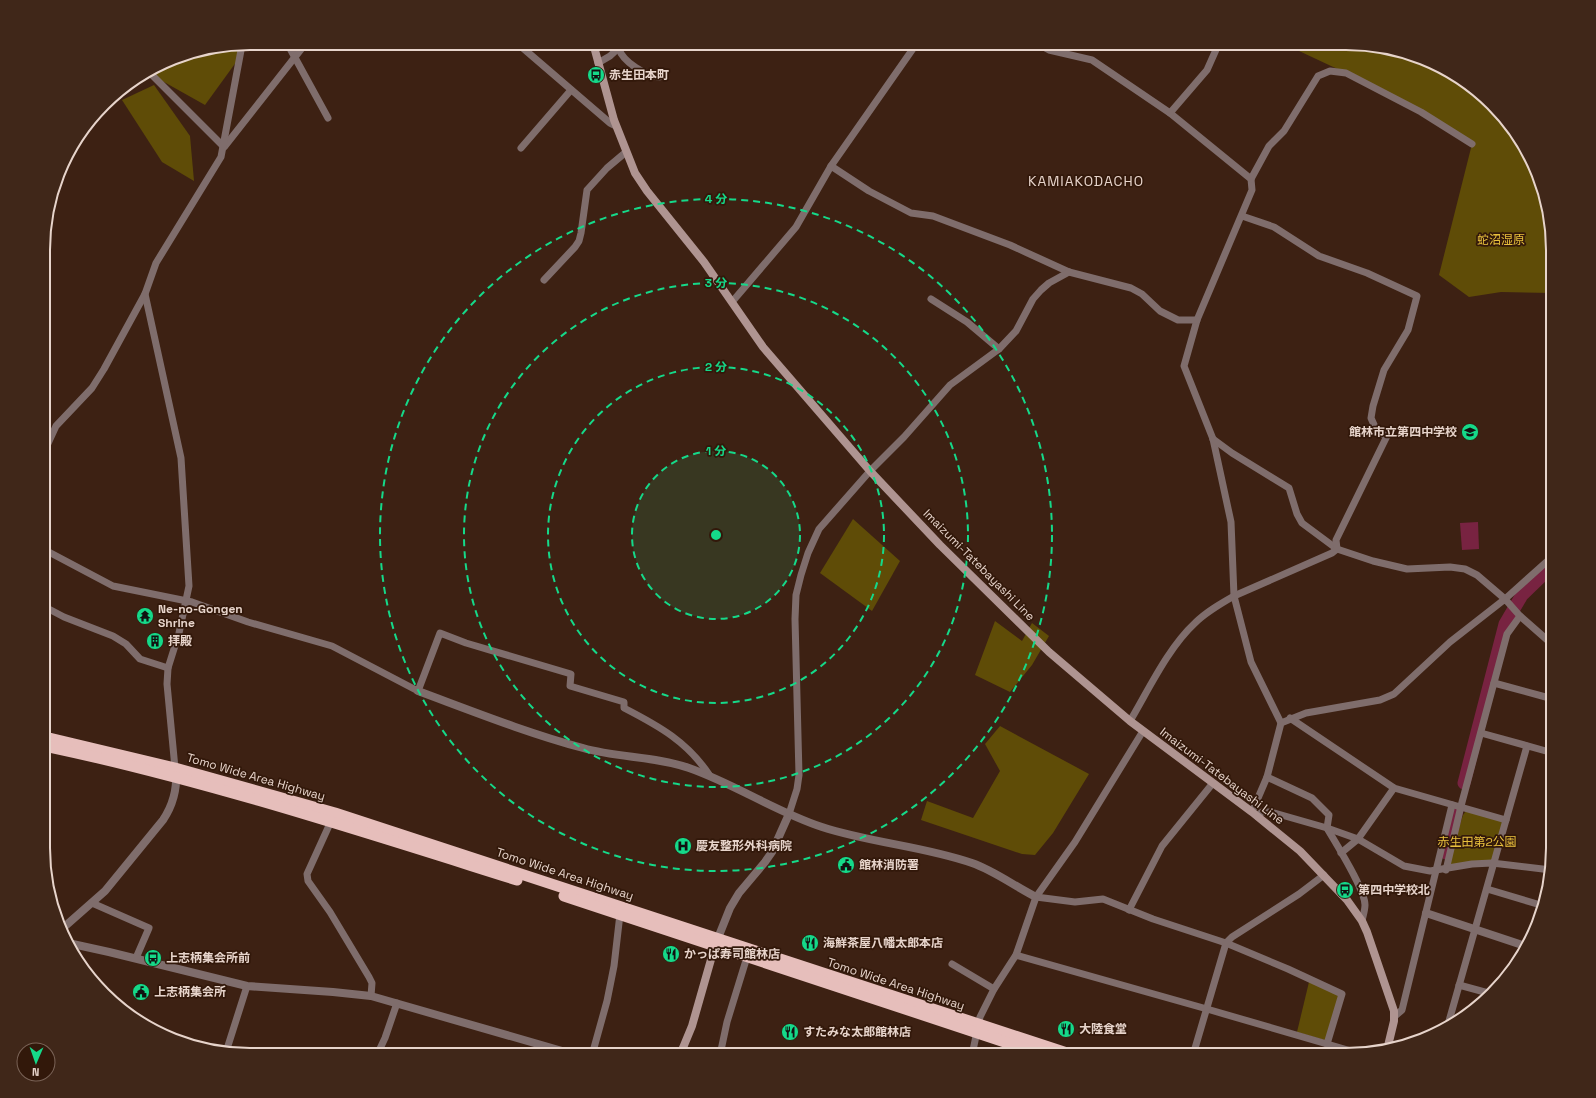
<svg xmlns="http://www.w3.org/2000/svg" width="1596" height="1098" font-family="'Space Grotesk','Noto Sans JP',sans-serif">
	<rect width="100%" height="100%" fill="#3d2113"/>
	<!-- green -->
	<g fill="#5f4c07">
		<polygon points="250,43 205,105 148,73 171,59"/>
		<polygon points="1282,43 1360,43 1413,54 1472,86 1525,147 1546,196 1553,236 1553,293 1501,292 1469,297 1439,275 1472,144 1346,73"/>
		<polygon points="154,85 190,136 194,181 162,162 122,100"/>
		<polygon points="853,519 900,561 872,611 820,573"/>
		<polygon points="995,621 1022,641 1032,623 1049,636 1032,665 1010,692 975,675"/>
		<polygon points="1000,726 1089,774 1053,833 1035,855 1022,854 921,820 927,801 973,818 1000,771 985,744"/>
		<polygon points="1466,811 1505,820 1492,863 1446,868 1463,815"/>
		<polygon points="1309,982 1342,994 1328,1041 1297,1032"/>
	</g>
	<!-- water -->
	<polygon fill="#782341" points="1478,522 1479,549 1462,550 1460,523"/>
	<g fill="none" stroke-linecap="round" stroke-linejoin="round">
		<!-- river -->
		<g stroke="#782341" stroke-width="13">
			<polyline points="1464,783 1505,624 1522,595 1553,565"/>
			<polyline points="1446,853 1457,810"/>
		</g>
		<!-- minor -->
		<g stroke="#7f6d6c" stroke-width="7">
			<polyline points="287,43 328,118"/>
			<polyline points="517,43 610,123 616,126"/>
			<polyline points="1036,43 1049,50 1092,60 1170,113 1251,179 1252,190 1197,320 1184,366 1213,439 1231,522 1234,596 1251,662 1281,723"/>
			<path d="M619 49C623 62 646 76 659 77"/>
			<polyline points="598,63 610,56 624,43"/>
			<polyline points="149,72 224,147"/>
			<polyline points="1170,113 1207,70 1219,43"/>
			<polyline points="225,146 306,43"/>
			<polyline points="521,148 571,90"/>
			<polyline points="831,166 869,191 911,213 933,216 1010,245 1069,272 1131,288 1142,294 1160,311 1178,320 1197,320"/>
			<polyline points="1251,179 1269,146 1284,131 1318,76 1330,71 1346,73 1421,112 1472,144"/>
			<polyline points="544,280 575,247 579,241 581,233 587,190 607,168 626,152"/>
			<polyline points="145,294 181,458 189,586 179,633 168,668 167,684 175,768"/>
			<polyline points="931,299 967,322 999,349"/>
			<polyline points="732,302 796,227 831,166 917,43"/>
			<polyline points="1213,439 1232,453 1289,488 1297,514 1302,523 1337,549 1373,561 1407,569 1450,567 1465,569 1477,575 1505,599 1553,556"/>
			<polyline points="45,450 56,426 92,388 104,369 145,294 156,263 221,157 242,45"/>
			<path d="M45 550 113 586 192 602 248 622 332 646 418 691 440 633 466 643 571 674 570 686 624 702V708C659 726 688 742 710 776"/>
			<polyline points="45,607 64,617 113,636 126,644 140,659 168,668"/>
			<polyline points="1494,683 1553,699"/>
			<polyline points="1290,718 1394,788 1506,820"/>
			<path d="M1130 721C1149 689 1168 648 1195 623 1206 612 1220 604 1234 596L1332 553 1337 549 1336 540 1387 436 1382 434 1375 427 1371 418 1373 406 1384 370 1408 330 1417 296 1367 273 1319 256 1274 227 1242 216"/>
			<polyline points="1481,733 1553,753"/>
			<polyline points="1267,777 1312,798 1329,815 1327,828 1358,839 1394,788"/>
			<polyline points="1252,812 1267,777 1281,723 1306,713 1380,700 1394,694 1450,642 1505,599 1520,616 1553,645"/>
			<polyline points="789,814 797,789 799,775 795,619 796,595 801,575 808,553 819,529 870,471 904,437 950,385 999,349 1016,331 1033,299 1041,290 1049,283 1069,272"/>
			<path d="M1257 816 1262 812H1271L1327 828C1336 844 1365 889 1365 905 1365 910 1363 916 1362 921"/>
			<polyline points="332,819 307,874 308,881 330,912 369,977 372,983 371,996"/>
			<polyline points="1341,853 1358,839 1404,866 1430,871 1472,864 1492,863 1551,870"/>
			<polyline points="1446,870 1461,806 1507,634 1520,616"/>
			<polyline points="1487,889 1544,906"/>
			<polyline points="1036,897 1075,902 1103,899 1153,919 1226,943 1288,969 1342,994 1327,1044"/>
			<polyline points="92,903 149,928 136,958"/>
			<polyline points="1129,910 1162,846 1213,783"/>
			<polyline points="1016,955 1207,1009 1358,1053"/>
			<polyline points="952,964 994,989"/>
			<polyline points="1459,985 1492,994"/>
			<polyline points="1395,1016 1402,1010 1452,805"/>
			<polyline points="1447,1028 1527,746"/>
			<polyline points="226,1052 247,986"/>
			<polyline points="377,1055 385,1038 397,1003"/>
			<polyline points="592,1055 607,1001 614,966 620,914"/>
			<polyline points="720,1055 727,1022 747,957"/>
			<polyline points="972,1055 980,1017 994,989 1016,955 1036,897 1075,842 1143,731"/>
			<polyline points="1193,1055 1226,943 1232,937 1299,894 1324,875"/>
		</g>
		<!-- tertiary -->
		<g stroke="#7f6d6c" stroke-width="8">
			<path d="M418 691C472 711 527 733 583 748 618 758 655 756 689 768 735 784 776 812 822 827 871 843 923 846 972 863 993 870 1016 887 1036 897"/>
			<polyline points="1426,913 1525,946"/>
			<path d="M63 928 105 891 163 820C173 805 177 790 176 773"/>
			<polyline points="718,938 730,908 739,893 765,862 772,852 789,814"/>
			<polyline points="68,943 109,952 247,986 333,992 371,996 576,1055"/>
		</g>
		<!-- secondary -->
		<g stroke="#af9491" stroke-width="8">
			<polyline points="593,43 614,120 635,173 647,191 704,262 763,347 870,471 940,545 1049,652 1130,721 1252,812 1300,851 1347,900 1362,921 1367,932 1394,1011 1394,1021 1387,1050"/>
			<polyline points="680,1055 692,1026 716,942"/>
		</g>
		<!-- trunk -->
		<g stroke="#e6bebb" stroke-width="11">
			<polyline points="45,737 175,768 335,813 1073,1055"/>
			<path d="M45 746C205 780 361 831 517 880"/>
			<polyline points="564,896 1044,1055"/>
		</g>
	</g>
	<!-- distance rings -->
	<circle cx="716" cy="535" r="84" fill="#15d989" fill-opacity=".12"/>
	<g fill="none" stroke="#15d989" stroke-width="2" stroke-dasharray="7 5">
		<circle cx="716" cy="535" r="84"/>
		<circle cx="716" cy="535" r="168"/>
		<circle cx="716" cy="535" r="252"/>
		<circle cx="716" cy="535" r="336"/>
	</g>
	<!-- icons -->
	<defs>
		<g id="bus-disc" transform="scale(0.9)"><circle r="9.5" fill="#15d989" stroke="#32180a"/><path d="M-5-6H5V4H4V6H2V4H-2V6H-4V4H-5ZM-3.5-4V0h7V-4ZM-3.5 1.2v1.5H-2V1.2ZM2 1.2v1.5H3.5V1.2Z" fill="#111"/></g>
		<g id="school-disc" transform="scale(0.9)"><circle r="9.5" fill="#15d989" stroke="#32180a"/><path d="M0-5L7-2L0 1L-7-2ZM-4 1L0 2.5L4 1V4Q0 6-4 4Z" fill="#111"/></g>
		<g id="temple-disc" transform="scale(0.9)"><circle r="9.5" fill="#15d989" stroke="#32180a"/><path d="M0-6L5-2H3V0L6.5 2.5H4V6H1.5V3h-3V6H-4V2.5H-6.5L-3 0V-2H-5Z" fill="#111"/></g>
		<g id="building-disc" transform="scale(0.9)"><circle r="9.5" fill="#15d989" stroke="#32180a"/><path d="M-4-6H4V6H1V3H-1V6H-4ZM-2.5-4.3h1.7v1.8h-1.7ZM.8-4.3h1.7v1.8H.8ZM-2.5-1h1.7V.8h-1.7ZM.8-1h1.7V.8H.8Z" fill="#111"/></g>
		<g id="hospital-disc" transform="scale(0.9)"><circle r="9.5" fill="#15d989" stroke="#32180a"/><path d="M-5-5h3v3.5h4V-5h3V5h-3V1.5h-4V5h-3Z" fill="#111"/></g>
		<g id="civic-disc" transform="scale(0.9)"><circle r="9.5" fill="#15d989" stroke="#32180a"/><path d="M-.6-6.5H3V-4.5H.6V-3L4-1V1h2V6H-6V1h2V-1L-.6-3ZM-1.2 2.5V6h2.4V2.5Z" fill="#111"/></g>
		<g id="restaurant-disc" transform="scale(0.9)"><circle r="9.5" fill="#15d989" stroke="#32180a"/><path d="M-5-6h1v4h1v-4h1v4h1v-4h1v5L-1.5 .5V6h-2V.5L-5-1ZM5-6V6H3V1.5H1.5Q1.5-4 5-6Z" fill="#111"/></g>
	</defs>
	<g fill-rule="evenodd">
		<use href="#bus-disc" x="596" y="75"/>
		<use href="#school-disc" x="1470" y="432"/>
		<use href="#temple-disc" x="145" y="616"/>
		<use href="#building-disc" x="155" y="641"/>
		<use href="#hospital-disc" x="683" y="846"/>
		<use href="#civic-disc" x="846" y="865"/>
		<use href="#bus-disc" x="1345" y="890"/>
		<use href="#restaurant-disc" x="810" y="943"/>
		<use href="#restaurant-disc" x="671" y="954"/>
		<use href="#bus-disc" x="153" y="958"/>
		<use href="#civic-disc" x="141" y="992"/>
		<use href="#restaurant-disc" x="1066" y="1029"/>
		<use href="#restaurant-disc" x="790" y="1032"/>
	</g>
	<g text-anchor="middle" stroke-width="3.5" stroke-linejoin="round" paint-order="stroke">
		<!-- poi labels -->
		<g font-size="12" font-weight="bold" fill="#e7d4cb" stroke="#32180a" text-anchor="start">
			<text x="609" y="79">赤生田本町</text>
			<text x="1457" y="436" text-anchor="end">館林市立第四中学校</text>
			<text x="158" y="613">Ne-no-Gongen<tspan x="158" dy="14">Shrine</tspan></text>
			<text x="168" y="645">拝殿</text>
			<text x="696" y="850">慶友整形外科病院</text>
			<text x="859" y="869">館林消防署</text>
			<text x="1358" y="894">第四中学校北</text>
			<text x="823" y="947">海鮮茶屋八幡太郎本店</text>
			<text x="684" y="958">かっぱ寿司館林店</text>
			<text x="166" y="962">上志柄集会所前</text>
			<text x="154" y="996">上志柄集会所</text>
			<text x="1079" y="1033">大陸食堂</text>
			<text x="803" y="1036">すたみな太郎館林店</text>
		</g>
		<!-- park labels -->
		<g font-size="12" fill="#e9c13d" stroke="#32180a">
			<text x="1501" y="244">蛇沼湿原</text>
			<text x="1477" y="846">赤生田第2公園</text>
		</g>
		<!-- street labels -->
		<g font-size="12" fill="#e7d4cb" stroke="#32180a">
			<text transform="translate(979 565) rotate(45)" y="4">Imaizumi-Tatebayashi Line</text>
			<text transform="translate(1222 776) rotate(37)" y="4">Imaizumi-Tatebayashi Line</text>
			<text transform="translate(256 777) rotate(16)" y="4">Tomo Wide Area Highway</text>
			<text transform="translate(565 874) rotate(18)" y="4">Tomo Wide Area Highway</text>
			<text transform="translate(896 984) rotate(18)" y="4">Tomo Wide Area Highway</text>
		</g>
		<!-- quarter labels -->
		<g font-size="14" letter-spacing="1" fill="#e7d4cb" stroke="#32180a">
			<text x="1086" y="186">KAMIAKODACHO</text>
		</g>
	</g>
	<!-- crop -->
	<path d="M0 0H1596V1098H0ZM250 50H1346A200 200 0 0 1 1546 250V848A200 200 0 0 1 1346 1048H250A200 200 0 0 1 50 848V250A200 200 0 0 1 250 50Z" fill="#402719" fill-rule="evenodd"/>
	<path fill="none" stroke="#e7d4cb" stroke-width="2" d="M250 50H1346A200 200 0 0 1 1546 250V848A200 200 0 0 1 1346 1048H250A200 200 0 0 1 50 848V250A200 200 0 0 1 250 50Z"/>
	<circle cx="716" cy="535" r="6" fill="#15d989" stroke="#32180a" stroke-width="2"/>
	<g font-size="12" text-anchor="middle" font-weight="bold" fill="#15d989" stroke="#32180a" stroke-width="3.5" stroke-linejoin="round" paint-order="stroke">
		<text x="716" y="203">4 分</text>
		<text x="716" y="287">3 分</text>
		<text x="716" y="371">2 分</text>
		<text x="716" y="455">1 分</text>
	</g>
	<!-- north arrow -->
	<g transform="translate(36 1062) rotate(182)"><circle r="19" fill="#32180a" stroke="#7a6357"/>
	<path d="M0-3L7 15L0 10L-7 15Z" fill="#15d989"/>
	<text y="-6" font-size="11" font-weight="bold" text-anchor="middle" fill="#e7d4cb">N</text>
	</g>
</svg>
